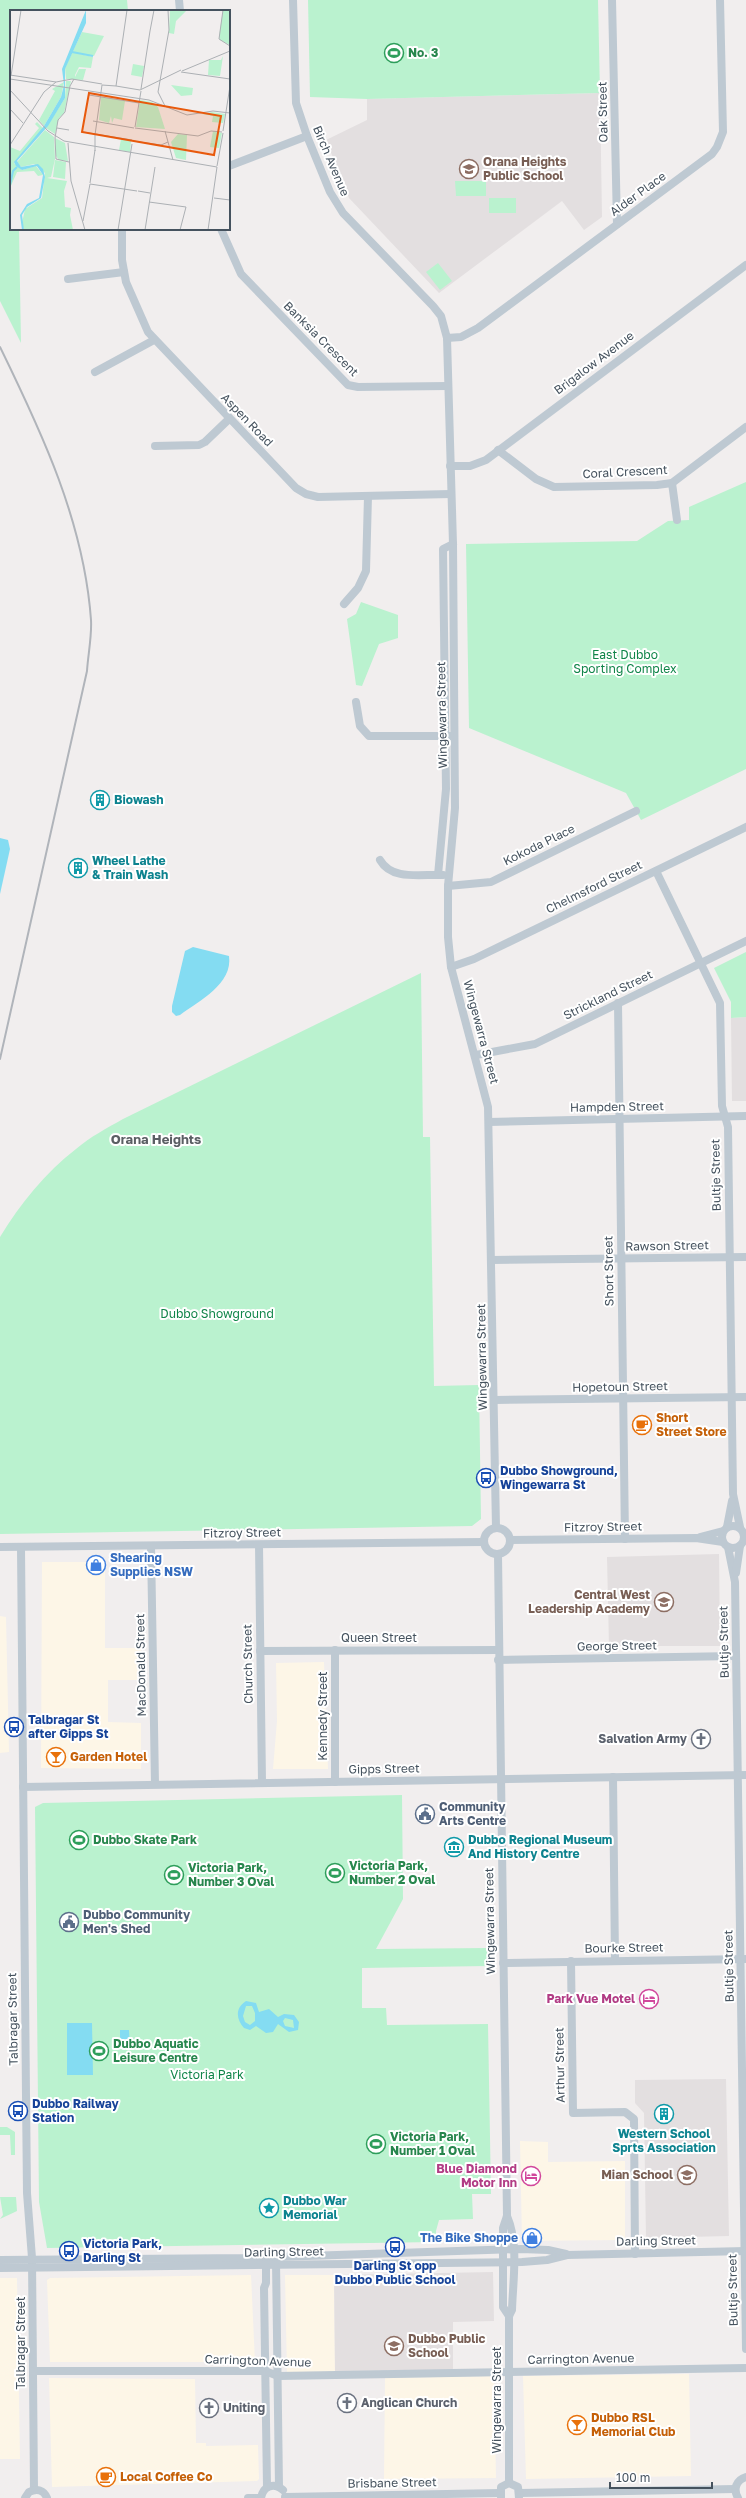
<svg xmlns="http://www.w3.org/2000/svg" width="746" height="2498" font-family="'Golos Text',sans-serif">
	<rect width="100%" height="100%" fill="#f1eeee"/>
	<!-- commercial -->
	<g fill="#fdf6e7">
		<polygon points="42,1562 105,1562 105,1648 141,1648 141,1680 108,1680 108,1722 141,1723 141,1769 41,1768"/>
		<polygon points="0,1616 6,1617 9,1752 0,1753"/>
		<polygon points="324,1662 328,1769 273,1769 277,1721 276,1663"/>
		<polygon points="520,2141 548,2142 548,2162 625,2161 625,2240 522,2241"/>
		<polygon points="251,2275 255,2362 50,2362 47,2280 50,2278"/>
		<polygon points="285,2275 334,2275 335,2373 287,2373"/>
		<polygon points="0,2278 17,2278 20,2459 0,2459"/>
		<polygon points="689,2374 691,2476 526,2479 523,2376"/>
		<polygon points="494,2376 496,2478 384,2479 385,2378"/>
		<polygon points="49,2378 195,2379 196,2443 206,2443 206,2446 258,2445 259,2479 257,2481 52,2487"/>
	</g>
	<!-- education -->
	<g fill="#e3dfe0">
		<polygon points="600,93 602,217 584,230 562,201 439,293 349,198 326,140 367,120 367,99"/>
		<polygon points="746,1017 746,1101 732,1101 731,1018"/>
		<polygon points="719,1554 720,1646 609,1646 607,1557"/>
		<polygon points="726,2079 729,2236 646,2238 644,2113 635,2103 635,2080"/>
		<polygon points="493,2272 494,2321 453,2322 453,2370 335,2373 334,2275"/>
	</g>
	<!-- green -->
	<g fill="#baf2cf">
		<polygon points="0,0 127,0 128,11 11,11 11,229 19,229 21,343 0,301"/>
		<polygon points="308,0 598,0 600,93 367,99 310,97"/>
		<polygon points="455,181 486,181 486,196 456,196"/>
		<rect x="489" y="198" width="27" height="15"/>
		<polygon points="438,263 452,281 440,290 426,272"/>
		<polygon points="746,482 746,769 641,820 626,793 469,728 466,544 637,541 668,521 689,520 689,507"/>
		<polygon points="361,602 398,615 398,638 379,644 362,686 356,685 347,619 356,614"/>
		<polygon points="746,952 746,1017 731,1018 731,1002 714,968"/>
		<path d="M421 973 423 1137H430L434 1386 479 1385 481 1519 472 1526 0 1534V1237C20 1204 46 1172 76 1149 90 1137 107 1128 123 1119Z"/>
		<polygon points="402,1795 403,1899 376,1949 487,1948 487,1966 362,1968 362,2008 386,2008 387,2025 488,2024 491,2194 472,2194 473,2219 439,2220 436,2231 436,2242 47,2248 39,2202 35,1807 43,1803"/>
		<polygon points="0,2127 7,2127 15,2132 15,2155 11,2155 10,2135 0,2135"/>
		<polygon points="0,2197 16,2197 17,2211 0,2219 3,2215"/>
	</g>
	<!-- water -->
	<g fill="#84dcf2" fill-rule="evenodd">
		<polygon points="0,838 8,840 10,849 0,894"/>
		<path d="M193 947 229 956C233 984 199 1001 180 1015L176 1016 172 1012V1006L185 951Z"/>
		<path d="M246 2001 256 2003 259 2012 269 2009 278 2017 284 2014 294 2015 299 2022 298 2030 289 2032 278 2024 273 2032 266 2033 256 2026 250 2030 244 2028C236 2019 235 2008 246 2001ZM246 2006H252L255 2013V2021L250 2025 245 2022 243 2016ZM285 2018 293 2020 294 2028 285 2026 283 2021Z"/>
		<polygon points="67,2023 92,2023 93,2075 67,2075"/>
		<polygon points="120,2030 129,2030 130,2048 120,2048"/>
	</g>
	<g fill="none" stroke-linecap="round" stroke-linejoin="round">
		<!-- minor -->
		<g stroke="#bec9d2" stroke-width="8">
			<polyline points="179,0 180,11"/>
			<polyline points="293,0 296,103 307,136 330,192 343,213 433,306 441,316 447,338 453,544 455,808 448,886 448,937 451,967 488,1107 496,1528"/>
			<polyline points="612,0 617,224"/>
			<polyline points="229,166 307,136"/>
			<polyline points="122,229 122,260 126,282 148,332 296,488 306,494 318,497 451,494"/>
			<polyline points="221,229 241,274 348,385 358,387 448,386"/>
			<polyline points="68,279 124,272"/>
			<polyline points="447,338 461,337 478,328 712,154 717,147 723,132 720,0"/>
			<polyline points="95,372 154,340"/>
			<polyline points="155,446 199,445 205,442 229,419"/>
			<polyline points="498,450 536,479 554,487 657,485 672,483 746,427"/>
			<polyline points="450,466 470,466 486,460 746,265"/>
			<polyline points="672,483 677,520"/>
			<polyline points="344,604 358,588 366,571 368,496"/>
			<polyline points="356,702 360,726 369,736 450,736"/>
			<path d="M380 860C392 881 421 874 443 875"/>
			<polyline points="656,871 720,1003 722,1106 728,1127 733,1494 740,1527"/>
			<polyline points="438,875 446,789 443,549 453,544"/>
			<polyline points="448,886 491,882 636,811"/>
			<polyline points="451,967 474,959 746,827"/>
			<polyline points="618,1003 625,1539"/>
			<polyline points="476,1055 535,1044 746,941"/>
			<polyline points="489,1122 746,1116"/>
			<polyline points="492,1260 746,1257"/>
			<polyline points="495,1400 746,1397"/>
			<circle cx="733" cy="1537" r="11"/>
			<polyline points="727,1527 732,1501"/>
			<circle cx="497" cy="1541" r="13"/>
			<polyline points="700,1537 723,1531"/>
			<polyline points="510,1540 696,1538 723,1542"/>
			<polyline points="259,1545 262,1782"/>
			<polyline points="151,1546 155,1784"/>
			<polyline points="0,1547 483,1542"/>
			<polyline points="728,1547 735,1582 746,2349"/>
			<polyline points="21,1548 26,2096 27,2193 32,2258 34,2490"/>
			<polyline points="498,1555 507,2216 503,2228 503,2307 509,2316"/>
			<polyline points="736,1573 740,1546"/>
			<polyline points="335,1650 335,1782"/>
			<polyline points="260,1651 498,1650"/>
			<polyline points="498,1660 736,1656"/>
			<polyline points="613,1777 615,1960"/>
			<polyline points="23,1787 746,1775"/>
			<polyline points="571,1961 573,2113 625,2112 634,2119 635,2254"/>
			<polyline points="503,1963 746,1959"/>
			<path d="M507 2216C519 2244 513 2279 512 2310L509 2316V2483"/>
			<polyline points="266,2259 266,2283 264,2288 267,2487"/>
			<polyline points="0,2260 249,2258 521,2249 548,2250 566,2254"/>
			<polyline points="276,2260 279,2487"/>
			<polyline points="0,2268 522,2262 547,2260 567,2255 746,2251"/>
			<polyline points="33,2371 265,2371 278,2376 746,2368"/>
			<polyline points="520,2493 735,2489"/>
			<polyline points="285,2497 500,2493"/>
			<polyline points="501,2497 501,2487 509,2483 518,2487 519,2498"/>
			<path d="M25 2498 29 2492C37 2488 44 2490 47 2498"/>
			<polyline points="248,2498 261,2498"/>
			<path d="M261 2498C263 2486 274 2482 283 2490"/>
			<path d="M738 2498C733 2489 736 2480 746 2477"/>
		</g>
		<!-- rail -->
		<path stroke="#b0b4ba" stroke-width="2" d="M0 347C42 433 84 522 91 620 92 636 88 655 87 671L0 1059"/>
	</g>
	<!-- icons -->
	<defs>
		<g id="stadium-ring" transform="scale(1)"><circle r="9.5" fill="#fff" stroke="#2e9e5b" stroke-width="1.5"/><path d="M0-5a6.5 5 0 1 0 0 10a6.5 5 0 1 0 0-10ZM-3.5-1.8h7v3.6h-7Z" fill="#2e9e5b"/></g>
		<g id="school-ring" transform="scale(1)"><circle r="9.5" fill="#fff" stroke="#8d6e63" stroke-width="1.5"/><path d="M0-5L7-2L0 1L-7-2ZM-4 1L0 2.5L4 1V4Q0 6-4 4Z" fill="#8d6e63"/></g>
		<g id="building-ring" transform="scale(1)"><circle r="9.5" fill="#fff" stroke="#0f9aa8" stroke-width="1.5"/><path d="M-4-6H4V6H1V3H-1V6H-4ZM-2.5-4.3h1.7v1.8h-1.7ZM.8-4.3h1.7v1.8H.8ZM-2.5-1h1.7V.8h-1.7ZM.8-1h1.7V.8H.8Z" fill="#0f9aa8"/></g>
		<g id="cafe-ring" transform="scale(1)"><circle r="9.5" fill="#fff" stroke="#e8710a" stroke-width="1.5"/><path d="M-5.5-4.5H6V0H3Q3 3.5 0 3.5H-2.5Q-5.5 3.5-5.5 0ZM3-3.2v2h1.7v-2ZM-6 4.5H4V6H-6Z" fill="#e8710a"/></g>
		<g id="bus-ring" transform="scale(1)"><circle r="9.5" fill="#fff" stroke="#1a4fb4" stroke-width="1.5"/><path d="M-5-6H5V4H4V6H2V4H-2V6H-4V4H-5ZM-3.5-4V0h7V-4ZM-3.5 1.2v1.5H-2V1.2ZM2 1.2v1.5H3.5V1.2Z" fill="#1a4fb4"/></g>
		<g id="shop-ring" transform="scale(1)"><circle r="9.5" fill="#fff" stroke="#3f7fe0" stroke-width="1.5"/><path d="M-5-2.5h2.3a2.7 3.5 0 0 1 5.4 0H5L5.5 6h-11ZM-1.5-2.5h3a1.5 2.3 0 0 0-3 0Z" fill="#3f7fe0"/></g>
		<g id="university-ring" transform="scale(1)"><circle r="9.5" fill="#fff" stroke="#8d6e63" stroke-width="1.5"/><path d="M0-5L7-2L0 1L-7-2ZM-4 1L0 2.5L4 1V4Q0 6-4 4Z" fill="#8d6e63"/></g>
		<g id="church-ring" transform="scale(1)"><circle r="9.5" fill="#fff" stroke="#6b7280" stroke-width="1.5"/><path d="M-1.2-6h2.4v3.5h3.3v2.4h-3.3V6h-2.4V-.1h-3.3v-2.4h3.3Z" fill="#6b7280"/></g>
		<g id="bar-ring" transform="scale(1)"><circle r="9.5" fill="#fff" stroke="#e8710a" stroke-width="1.5"/><path d="M-6-5H6L.8 .8V4.5H3.5V6h-7V4.5H-.8V.8Z" fill="#e8710a"/></g>
		<g id="civic-ring" transform="scale(1)"><circle r="9.5" fill="#fff" stroke="#5c6f8a" stroke-width="1.5"/><path d="M-.6-6.5H3V-4.5H.6V-3L4-1V1h2V6H-6V1h2V-1L-.6-3ZM-1.2 2.5V6h2.4V2.5Z" fill="#5c6f8a"/></g>
		<g id="museum-ring" transform="scale(1)"><circle r="9.5" fill="#fff" stroke="#0f9aa8" stroke-width="1.5"/><path d="M0-6L6-3V-2H-6V-3ZM-5-1h2V3h-2ZM-1-1h2V3h-2ZM3-1h2V3H3ZM-6 4H6V6H-6Z" fill="#0f9aa8"/></g>
		<g id="hotel-ring" transform="scale(1)"><circle r="9.5" fill="#fff" stroke="#d1479c" stroke-width="1.5"/><path d="M-6-4.5h1.5V1H6V5H4.5V3h-9V5H-6ZM-4 0a1.8 1.8 0 1 1 3.6 0ZM.5 0V-2.5h3Q6-2.5 6 0Z" fill="#d1479c"/></g>
		<g id="sight-ring" transform="scale(1)"><circle r="9.5" fill="#fff" stroke="#0f9aa8" stroke-width="1.5"/><path d="M0-6L1.8-2.2L6-1.7L2.9 1.2L3.7 5.4L0 3.3L-3.7 5.4L-2.9 1.2L-6-1.7L-1.8-2.2Z" fill="#0f9aa8"/></g>
	</defs>
	<g fill-rule="evenodd">
		<use href="#stadium-ring" x="394" y="53"/>
		<use href="#school-ring" x="469" y="169"/>
		<use href="#building-ring" x="100" y="800"/>
		<use href="#building-ring" x="78" y="868"/>
		<use href="#cafe-ring" x="642" y="1425"/>
		<use href="#bus-ring" x="486" y="1478"/>
		<use href="#shop-ring" x="96" y="1565"/>
		<use href="#university-ring" x="664" y="1602"/>
		<use href="#bus-ring" x="14" y="1727"/>
		<use href="#church-ring" x="701" y="1739"/>
		<use href="#bar-ring" x="56" y="1757"/>
		<use href="#civic-ring" x="425" y="1814"/>
		<use href="#stadium-ring" x="79" y="1840"/>
		<use href="#museum-ring" x="454" y="1847"/>
		<use href="#stadium-ring" x="335" y="1873"/>
		<use href="#stadium-ring" x="174" y="1875"/>
		<use href="#civic-ring" x="69" y="1922"/>
		<use href="#hotel-ring" x="649" y="1999"/>
		<use href="#stadium-ring" x="99" y="2051"/>
		<use href="#bus-ring" x="18" y="2111"/>
		<use href="#building-ring" x="664" y="2114"/>
		<use href="#stadium-ring" x="376" y="2144"/>
		<use href="#school-ring" x="687" y="2175"/>
		<use href="#hotel-ring" x="531" y="2176"/>
		<use href="#sight-ring" x="269" y="2208"/>
		<use href="#shop-ring" x="532" y="2238"/>
		<use href="#bus-ring" x="395" y="2247"/>
		<use href="#bus-ring" x="69" y="2251"/>
		<use href="#school-ring" x="394" y="2346"/>
		<use href="#church-ring" x="347" y="2403"/>
		<use href="#church-ring" x="209" y="2408"/>
		<use href="#bar-ring" x="577" y="2425"/>
		<use href="#cafe-ring" x="106" y="2477"/>
	</g>
	<g text-anchor="middle" stroke-width="4" stroke-linejoin="round" paint-order="stroke">
		<!-- leisure labels -->
		<g font-size="12" font-weight="bold" fill="#27864d" stroke="#fff" text-anchor="start">
			<text x="408" y="57">No. 3</text>
			<text x="93" y="1844">Dubbo Skate Park</text>
			<text x="349" y="1870">Victoria Park,<tspan x="349" dy="14">Number 2 Oval</tspan></text>
			<text x="188" y="1872">Victoria Park,<tspan x="188" dy="14">Number 3 Oval</tspan></text>
			<text x="113" y="2048">Dubbo Aquatic<tspan x="113" dy="14">Leisure Centre</tspan></text>
			<text x="390" y="2141">Victoria Park,<tspan x="390" dy="14">Number 1 Oval</tspan></text>
		</g>
		<!-- street labels -->
		<g font-size="12" fill="#45525e" stroke="#fff">
			<text transform="translate(603 112) rotate(-91)" y="4">Oak Street</text>
			<text transform="translate(331 161) rotate(67)" y="4">Birch Avenue</text>
			<text transform="translate(638 194) rotate(-36)" y="4">Alder Place</text>
			<text transform="translate(321 339) rotate(45)" y="4">Banksia Crescent</text>
			<text transform="translate(594 363) rotate(-37)" y="4">Brigalow Avenue</text>
			<text transform="translate(247 420) rotate(46)" y="4">Aspen Road</text>
			<text transform="translate(625 472) rotate(-3)" y="4">Coral Crescent</text>
			<text transform="translate(442 715) rotate(-91)" y="4">Wingewarra Street</text>
			<text transform="translate(539 845) rotate(-26)" y="4">Kokoda Place</text>
			<text transform="translate(594 887) rotate(-26)" y="4">Chelmsford Street</text>
			<text transform="translate(608 995) rotate(-26)" y="4">Strickland Street</text>
			<text transform="translate(481 1032) rotate(75)" y="4">Wingewarra Street</text>
			<text transform="translate(617 1107) rotate(-1)" y="4">Hampden Street</text>
			<text transform="translate(716 1175) rotate(-91)" y="4">Bultje Street</text>
			<text transform="translate(667 1246) rotate(-1)" y="4">Rawson Street</text>
			<text transform="translate(609 1271) rotate(-91)" y="4">Short Street</text>
			<text transform="translate(482 1357) rotate(-91)" y="4">Wingewarra Street</text>
			<text transform="translate(620 1387) rotate(-1)" y="4">Hopetoun Street</text>
			<text transform="translate(603 1527) rotate(-1)" y="4">Fitzroy Street</text>
			<text transform="translate(242 1533) rotate(-1)" y="4">Fitzroy Street</text>
			<text x="379" y="1642">Queen Street</text>
			<text transform="translate(724 1642) rotate(-91)" y="4">Bultje Street</text>
			<text transform="translate(617 1646) rotate(-1)" y="4">George Street</text>
			<text transform="translate(248 1664) rotate(-91)" y="4">Church Street</text>
			<text transform="translate(141 1665) rotate(-91)" y="4">MacDonald Street</text>
			<text transform="translate(323 1716) rotate(-90)" y="4">Kennedy Street</text>
			<text transform="translate(384 1769) rotate(-1)" y="4">Gipps Street</text>
			<text transform="translate(490 1921) rotate(-91)" y="4">Wingewarra Street</text>
			<text transform="translate(624 1948) rotate(-1)" y="4">Bourke Street</text>
			<text transform="translate(729 1966) rotate(-91)" y="4">Bultje Street</text>
			<text transform="translate(13 2019) rotate(-91)" y="4">Talbragar Street</text>
			<text transform="translate(560 2065) rotate(-91)" y="4">Arthur Street</text>
			<text transform="translate(656 2241) rotate(-1)" y="4">Darling Street</text>
			<text transform="translate(284 2252) rotate(-1)" y="4">Darling Street</text>
			<text transform="translate(733 2290) rotate(-91)" y="4">Bultje Street</text>
			<text transform="translate(21 2343) rotate(-90)" y="4">Talbragar Street</text>
			<text transform="translate(581 2359) rotate(-1)" y="4">Carrington Avenue</text>
			<text transform="translate(258 2361) rotate(2)" y="4">Carrington Avenue</text>
			<text transform="translate(497 2400) rotate(-90)" y="4">Wingewarra Street</text>
			<text transform="translate(392 2483) rotate(-1)" y="4">Brisbane Street</text>
		</g>
		<!-- education labels -->
		<g font-size="12" font-weight="bold" fill="#785e54" stroke="#fff" text-anchor="start">
			<text x="483" y="166">Orana Heights<tspan x="483" dy="14">Public School</tspan></text>
			<text x="650" y="1599" text-anchor="end">Central West<tspan x="650" dy="14">Leadership Academy</tspan></text>
			<text x="673" y="2179" text-anchor="end">Mian School</text>
			<text x="408" y="2343">Dubbo Public<tspan x="408" dy="14">School</tspan></text>
		</g>
		<!-- park labels -->
		<g font-size="12" fill="#108549" stroke="#fff">
			<text x="625" y="659">East Dubbo<tspan x="625" dy="14">Sporting Complex</tspan></text>
			<text x="217" y="1318">Dubbo Showground</text>
			<text x="207" y="2079">Victoria Park</text>
		</g>
		<!-- culture labels -->
		<g font-size="12" font-weight="bold" fill="#0d838f" stroke="#fff" text-anchor="start">
			<text x="114" y="804">Biowash</text>
			<text x="92" y="865">Wheel Lathe<tspan x="92" dy="14">&amp; Train Wash</tspan></text>
			<text x="468" y="1844">Dubbo Regional Museum<tspan x="468" dy="14">And History Centre</tspan></text>
			<text x="664" y="2138" text-anchor="middle">Western School<tspan x="664" dy="14">Sprts Association</tspan></text>
			<text x="283" y="2205">Dubbo War<tspan x="283" dy="14">Memorial</tspan></text>
		</g>
		<!-- food labels -->
		<g font-size="12" font-weight="bold" fill="#c56008" stroke="#fff" text-anchor="start">
			<text x="656" y="1422">Short<tspan x="656" dy="14">Street Store</tspan></text>
			<text x="70" y="1761">Garden Hotel</text>
			<text x="591" y="2422">Dubbo RSL<tspan x="591" dy="14">Memorial Club</tspan></text>
			<text x="120" y="2481">Local Coffee Co</text>
		</g>
		<!-- transit labels -->
		<g font-size="12" font-weight="bold" fill="#164399" stroke="#fff" text-anchor="start">
			<text x="500" y="1475">Dubbo Showground,<tspan x="500" dy="14">Wingewarra St</tspan></text>
			<text x="28" y="1724">Talbragar St<tspan x="28" dy="14">after Gipps St</tspan></text>
			<text x="32" y="2108">Dubbo Railway<tspan x="32" dy="14">Station</tspan></text>
			<text x="83" y="2248">Victoria Park,<tspan x="83" dy="14">Darling St</tspan></text>
			<text x="395" y="2270" text-anchor="middle">Darling St opp<tspan x="395" dy="14">Dubbo Public School</tspan></text>
		</g>
		<!-- shop labels -->
		<g font-size="12" font-weight="bold" fill="#366cbe" stroke="#fff" text-anchor="start">
			<text x="110" y="1562">Shearing<tspan x="110" dy="14">Supplies NSW</tspan></text>
			<text x="518" y="2242" text-anchor="end">The Bike Shoppe</text>
		</g>
		<!-- worship labels -->
		<g font-size="12" font-weight="bold" fill="#5b616d" stroke="#fff" text-anchor="start">
			<text x="687" y="1743" text-anchor="end">Salvation Army</text>
			<text x="361" y="2407">Anglican Church</text>
			<text x="223" y="2412">Uniting</text>
		</g>
		<!-- service labels -->
		<g font-size="12" font-weight="bold" fill="#4e5e75" stroke="#fff" text-anchor="start">
			<text x="439" y="1811">Community<tspan x="439" dy="14">Arts Centre</tspan></text>
			<text x="83" y="1919">Dubbo Community<tspan x="83" dy="14">Men's Shed</tspan></text>
		</g>
		<!-- hotel labels -->
		<g font-size="12" font-weight="bold" fill="#b23c85" stroke="#fff" text-anchor="end">
			<text x="635" y="2003">Park Vue Motel</text>
			<text x="517" y="2173">Blue Diamond<tspan x="517" dy="14">Motor Inn</tspan></text>
		</g>
		<!-- neighbourhood labels -->
		<g font-size="13" font-weight="bold" fill="#5b5f64" stroke="#fff">
			<text x="156" y="1144">Orana Heights</text>
		</g>
	</g>
	<!-- overview -->
	<g transform="translate(10 10)">
		<rect width="220" height="220" fill="#f1eeee"/>
		<path d="M160 0H177L166 11 164 24 159 23ZM213 0H220V35L210 30 209 27ZM72 22 94 26 84 46 65 43 83 47 81 58 69 57 65 65V67L69 59H76L73 70 56 69 55 58ZM213 46 210 66 198 65 199 50H211ZM123 54 134 56 132 67 121 65ZM56 71H61L54 103 49 108 45 124 36 118 55 88ZM54 72 51 87 34 116 29 110 45 81 42 79ZM161 75 183 78 182 85 171 86ZM91 87 115 91 112 110 104 108 102 113 101 106 99 113 89 110ZM130 90 142 92 148 97 155 119 126 117ZM202 102 215 104 213 113 202 112 203 106 192 104ZM27 112 33 118 4 153 12 160 26 156 33 165 28 166 24 161 7 162 0 178V137L10 141 29 118 25 114ZM35 120 44 127 45 149 41 167 37 168 57 171 54 181 55 197 61 198 60 205 63 220H14L12 213 15 199 32 188 35 163 24 154 11 157 7 152ZM203 121 212 123 209 138 200 137ZM168 124 177 125 176 150 166 148 161 132ZM45 128 55 133 58 151 49 150 46 146ZM111 129 121 131 120 142 109 140ZM45 150 56 152 55 169 43 167Z" fill="#baf2cf"/>
		<path d="M76 0V13L55 59V88L38 116 7 151 11 157 28 154 33 159 35 167 31 188 17 197 12 205 14 220H12L10 205 17 194 29 188 33 165 27 156 12 160 6 156 4 152 34 116 51 87 54 75 52 59Z" fill="#84dcf2"/>
		<path fill="none" stroke="#84dcf2" stroke-width="2" d="M62 42 83 46M0 175 3 161 7 157"/>
		<path fill="none" stroke="#acb0b4" stroke-width="1" d="M213 0 209 29 220 36M140 21 144 0M172 61 220 41M171 62 220 69M0 65 46 72M1 66 11 0M0 69 139 90 177 105 203 101 220 103M92 75 106 76 117 0M106 76 130 80M131 79 140 21M0 80 38 121 54 131 207 157M130 80 171 60M79 85 129 93M155 96 148 82 159 20 158 0M0 99 13 113M83 111 124 118M125 117 131 81M47 118 59 120M125 118 188 126 201 121 212 122M155 121 163 150M213 121 220 76M73 122 122 130M123 131 151 135 158 132M58 133 61 171 75 220M0 135 34 82 46 72 62 69 92 74M85 141V125L92 75M59 152 46 149 45 128 48 110 55 102 60 76 64 69M207 156 213 123M80 173 85 140M80 174 127 181M128 181 140 183M204 188 220 190M139 192 176 197 170 220M73 211 80 174M108 220 122 134M135 220 145 157M198 220 207 157"/>
		<path fill="#e8590c" fill-opacity="0.15" stroke="#e8590c" stroke-width="2" d="M79 83 211 106 204 145 72 122Z"/>
		<rect width="220" height="220" fill="none" stroke="#45525e" stroke-width="2"/>
	</g>
	<!-- scale -->
	<path d="M610 2482v6h102v-6" fill="none" stroke="#45525e" stroke-width="2"/>
	<text x="616" y="2482" font-size="12" fill="#45525e" stroke="#ffffff" stroke-width="3" paint-order="stroke">100 m</text>
</svg>
